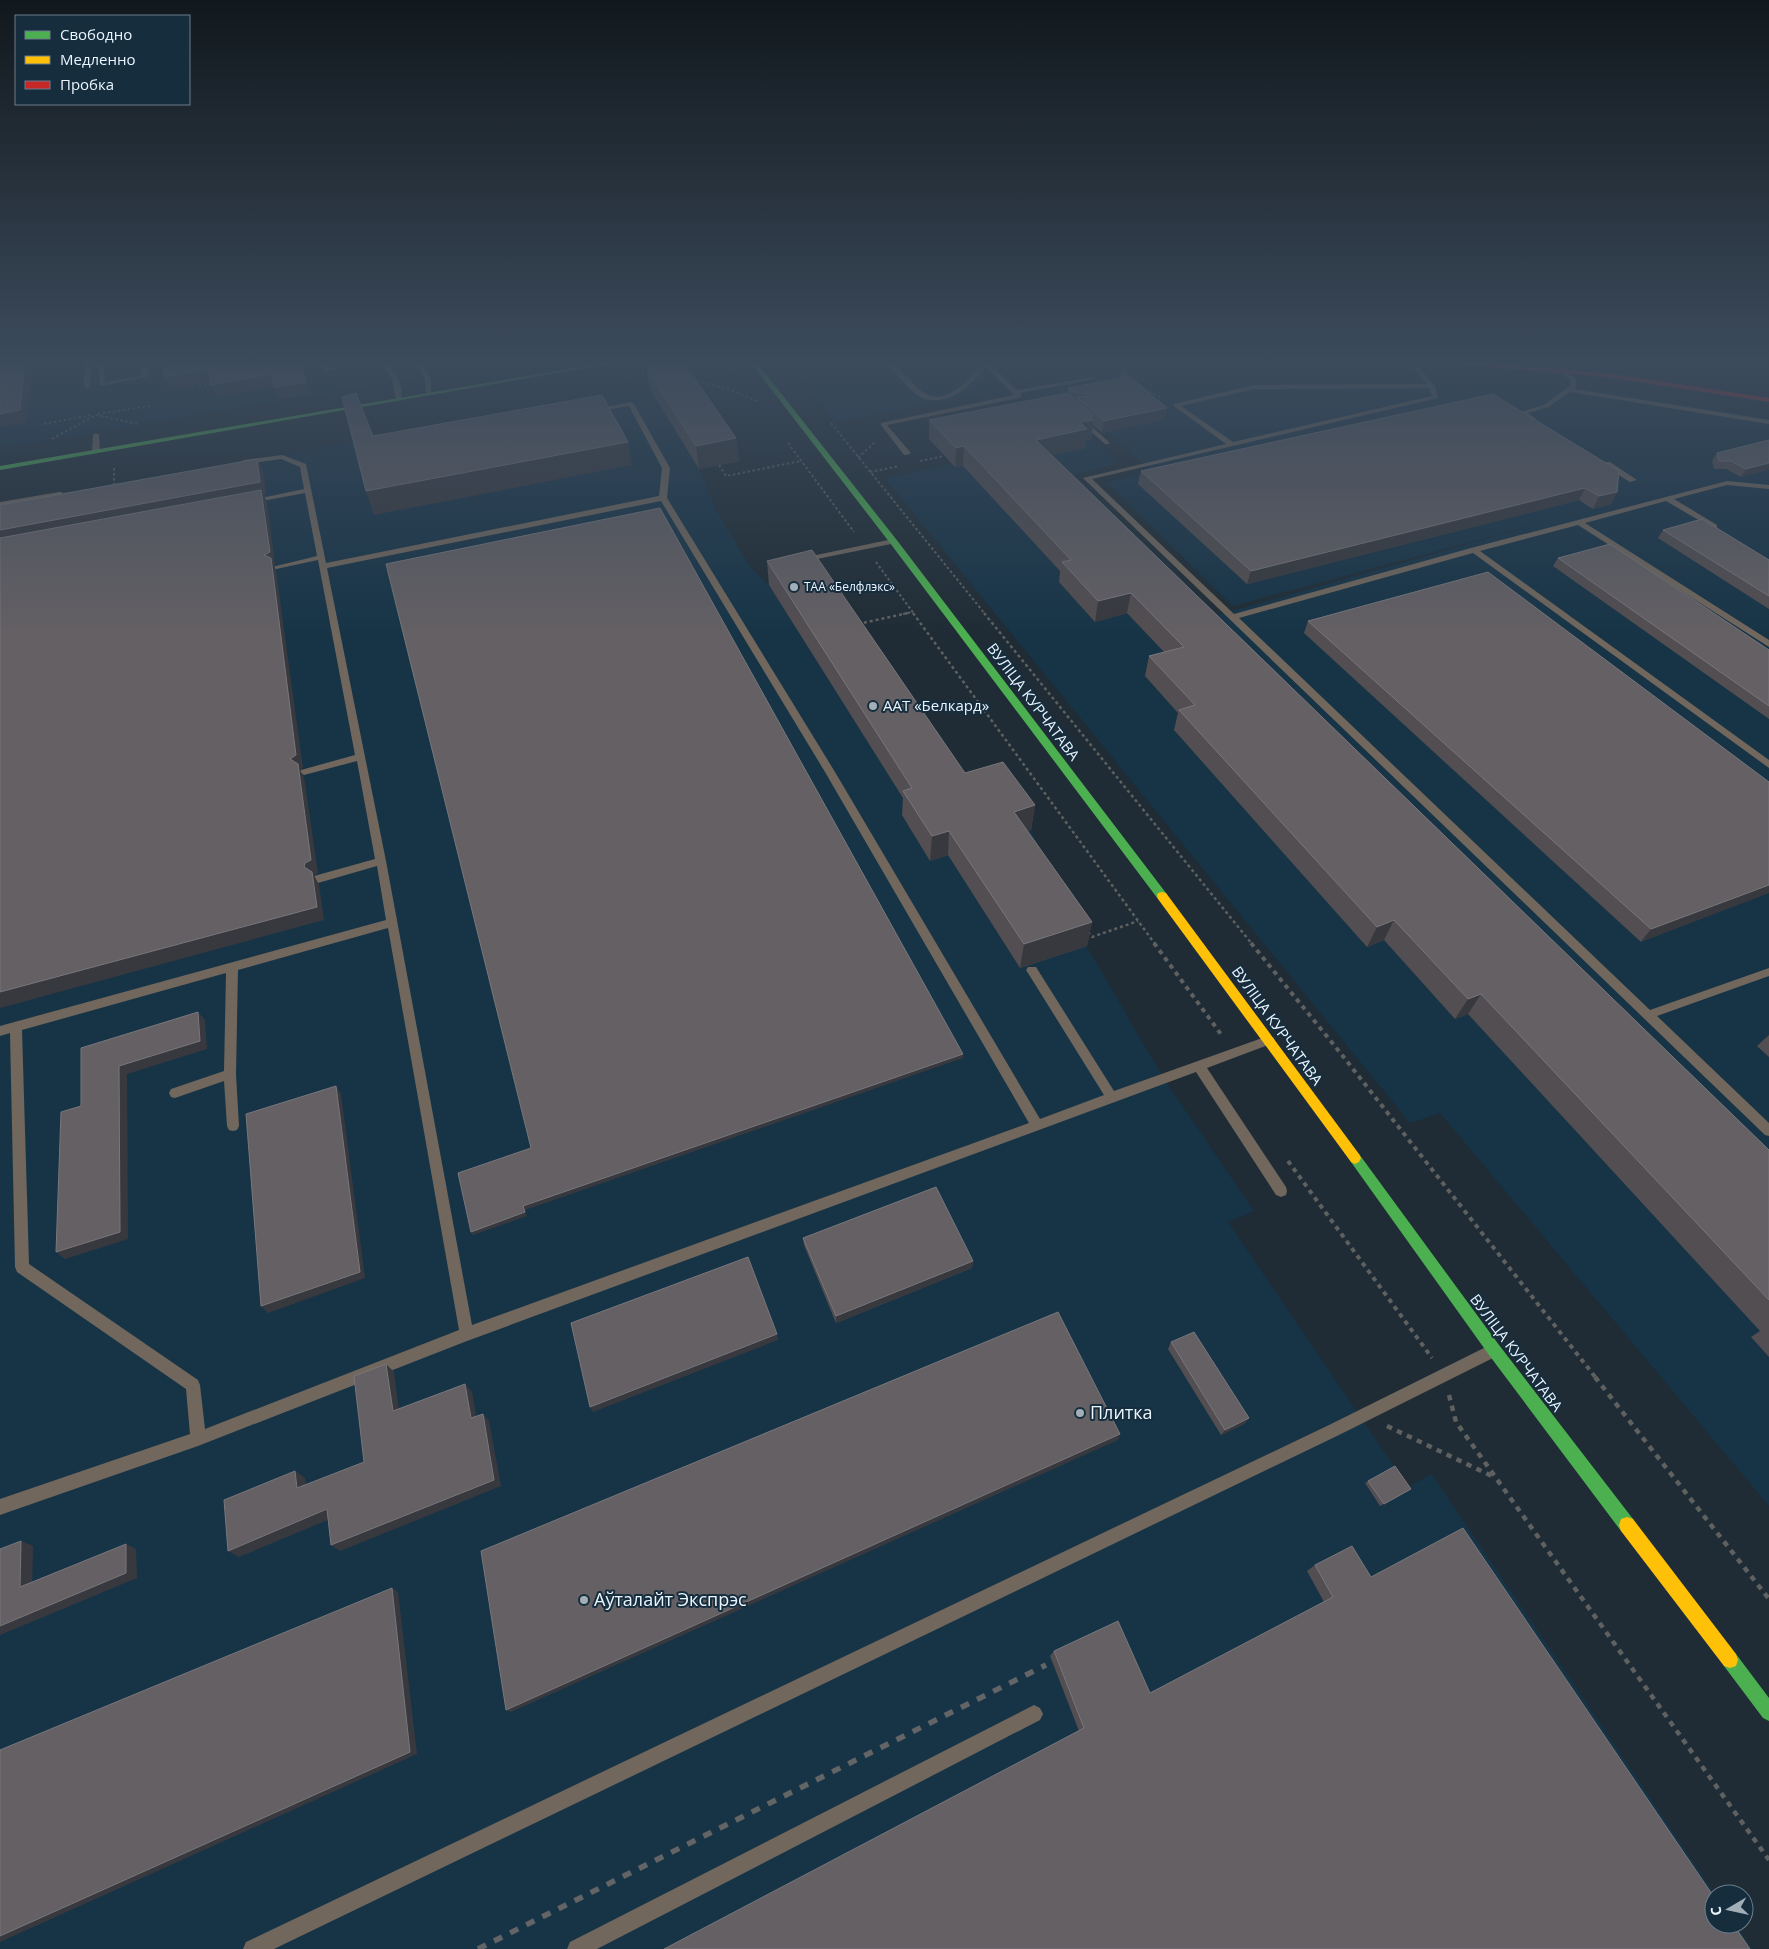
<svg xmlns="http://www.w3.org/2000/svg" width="1769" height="1949" font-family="'Open Sans',sans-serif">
	<rect width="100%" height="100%" fill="#1f2c35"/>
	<!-- built -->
	<g fill="#173447">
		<polygon points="0,363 437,363 443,373 0,448"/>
		<polygon points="788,363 973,363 1000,391 835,422"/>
		<polygon points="1003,363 1211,363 1227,376 1378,382 1453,383 1462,389 1520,376 1769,418 1769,1506 1440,1113 1410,1123 885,478 952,464 1068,418 1119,463 1074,475 1218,615 1549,521 1233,606 1107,483 1151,471 1065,394 1042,398"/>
		<polygon points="686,383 738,461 699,469 716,510 751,568 769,585 963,797 1000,787 1031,830 1083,940 1164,1079 1254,1211 1228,1222 1408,1487 1432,1474 1715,1894 1714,1924 1736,1924 1752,1949 0,1949 0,504"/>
	</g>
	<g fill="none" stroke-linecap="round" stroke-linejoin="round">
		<!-- path-far3 -->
		<g stroke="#5f6060" stroke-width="2" stroke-dasharray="2.5 2.5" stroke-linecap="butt">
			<polyline points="728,363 735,372"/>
			<polyline points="684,366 708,363"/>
			<polyline points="627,376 650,372"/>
			<polyline points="693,380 728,389 757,401"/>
			<polyline points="199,386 215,383"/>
			<polyline points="1144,390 1163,398"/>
			<polyline points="98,414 150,406"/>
			<polyline points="831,423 985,614"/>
			<polyline points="44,424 92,415"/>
			<polyline points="52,439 96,415 138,424"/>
			<polyline points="788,443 854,532"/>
			<polyline points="858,458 876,441"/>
			<polyline points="920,461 944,456"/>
			<polyline points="719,465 726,476 801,461"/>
			<polyline points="870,472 899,466"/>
			<polyline points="876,562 914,614"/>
			<polyline points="903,614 912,612"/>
		</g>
		<!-- path-far2 -->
		<g stroke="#5f6060" stroke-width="2.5" stroke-dasharray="3 3" stroke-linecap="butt">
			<polyline points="913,613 1155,944"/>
			<polyline points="984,613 1252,944"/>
			<polyline points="858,624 908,613"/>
			<polyline points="1088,932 1092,937 1138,921"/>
		</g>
		<!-- path-far1 -->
		<g stroke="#5f6060" stroke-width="4" stroke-dasharray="4.5 4.5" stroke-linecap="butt">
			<polyline points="1154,943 1223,1037"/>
			<polyline points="1251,943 1342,1055 1596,1378"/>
			<polyline points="1288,1161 1432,1358"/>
		</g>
		<!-- path -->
		<g stroke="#5f6060" stroke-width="4.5" stroke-dasharray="5.5 5.5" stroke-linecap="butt">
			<polyline points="1595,1377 1769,1599"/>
			<polyline points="1449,1395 1456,1422 1769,1860"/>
			<polyline points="1387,1426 1494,1477"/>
		</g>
		<!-- lane -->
		<g fill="#71675d" fill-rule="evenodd">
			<polygon points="85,363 91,363 90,387 87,389 84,387"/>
			<polygon points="98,363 104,363 105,382 142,376 141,363 147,363 148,377 100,386"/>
			<path d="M312 363C319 362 320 365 327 367 337 369 357 361 370 363L326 371Z"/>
			<path d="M381 363H387C397 372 404 387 401 400L396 399 392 379Z"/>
			<polygon points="416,363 422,363 431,379 431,395 426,394 425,379"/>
			<path d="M882 363C915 359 920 441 983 363H989L1017 390 1092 377 1095 379 1020 393 1022 396 1019 398 887 425 911 453 907 455H904L881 425V423L1014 395 986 367C971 386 946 409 920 397 909 391 903 380 894 372 890 369 886 367 882 363Z"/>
			<path d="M1409 363H1415L1435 386 1438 398 1092 479 1234 614 1471 548 1727 481 1769 485V489L1727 485 1674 499 1717 525V529H1714L1666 501 1585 523 1769 640V647L1578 525 1480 551 1769 760V768L1473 553 1239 618 1650 1010 1769 968V976L1657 1016 1769 1123V1136L1765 1135 1083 478 1226 444 1174 406V404L1254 385 1427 384ZM1429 388 1432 396 1233 442 1181 406 1254 389Z"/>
			<polygon points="1551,363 1557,363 1576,380 1576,387 1574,389 1769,420 1769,424 1570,392 1548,407 1528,413 1536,419 1531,420 1520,414 1520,412 1544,405 1570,386 1571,381"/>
			<path d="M631 402 634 404 670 468 667 498 835 772 1040 1119 1104 1095 1028 973 1026 970 1028 967H1036L1114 1091 1265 1037H1273L1275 1040 1273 1043 1207 1068 1286 1187 1287 1191 1286 1195 1281 1197 1276 1195 1196 1072 467 1341 198 1446 0 1515V1499L190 1434 186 1389 17 1272 15 1267 10 1033 0 1036V1026L386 920 377 866 318 883 313 879 314 876 375 859 357 761 304 775 299 772 301 770 355 755 318 560 276 569 272 567 317 556 305 493 251 503 247 501 304 489 300 467 281 459 244 464 240 462 244 460 282 455 306 464 326 563 659 496 662 468 629 406 594 412 591 410ZM661 501 825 772 1029 1123 472 1325 386 861 327 568ZM388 928 459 1330 205 1429 200 1385 198 1380 29 1264 22 1030 226 973 224 1071 171 1089 169 1093 171 1097 175 1098 224 1081 227 1126 229 1130 233 1131 237 1130 239 1126 236 1074 238 970Z"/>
			<polygon points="1079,419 1083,419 1109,442 1109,444 1105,444 1079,421"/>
			<polygon points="96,433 99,435 100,451 96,453 92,451 93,435"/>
			<polygon points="1604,462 1610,462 1637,480 1630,482 1604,466"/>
			<polygon points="59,492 62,492 62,496 0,506 0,502"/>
			<polygon points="893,539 897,541 896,543 802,562 798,560 802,558"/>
			<polygon points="1492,1344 1497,1346 1499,1351 1497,1356 1339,1435 274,1949 243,1949 246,1942 1329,1425"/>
			<polygon points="1034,1705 1040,1708 1043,1714 1040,1720 597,1949 567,1949 570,1942"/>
		</g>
		<!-- fast -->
		<g fill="#4caf50" fill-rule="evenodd">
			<polygon points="604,363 615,363 0,470 0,466"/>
			<polygon points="751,363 757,363 896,539 1166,893 1167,896 1166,899 1158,899 890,543"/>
			<polygon points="1355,1152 1359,1154 1499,1345 1633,1519 1635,1525 1633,1531 1627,1533 1621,1531 1489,1355 1351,1162 1349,1158 1351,1154"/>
			<polygon points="1730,1652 1736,1654 1769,1698 1769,1721 1763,1718 1724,1666 1722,1660 1724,1654"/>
		</g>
		<!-- slow -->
		<g fill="#ffc107" fill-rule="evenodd">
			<polygon points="1162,892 1166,893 1359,1154 1361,1158 1359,1162 1355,1164 1351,1162 1158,899 1157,896 1158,893"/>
			<polygon points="1627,1517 1633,1519 1736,1654 1738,1660 1736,1666 1730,1668 1724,1666 1621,1531 1619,1525 1621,1519"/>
		</g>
		<!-- jam -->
		<polygon fill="#c62828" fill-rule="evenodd" points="1463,363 1483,363 1606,373 1769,398 1769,402 1606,377 1466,365"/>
		<!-- rail -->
		<polyline stroke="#626465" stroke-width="5.5" stroke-dasharray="9 9" stroke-linecap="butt" points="478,1949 1046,1665"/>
		<!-- path-bridge -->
		<polyline stroke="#5f6060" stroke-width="2" stroke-dasharray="2.5 2.5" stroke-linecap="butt" points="114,468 114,487"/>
	</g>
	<!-- wall -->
	<g fill="#534e51">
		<polygon points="646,367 736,438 739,461 699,469 650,389"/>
		<polygon points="1122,370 1167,408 1165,419 1102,433 1093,425 1091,439 1086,440 1085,448 1052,455 1769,1150 1769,1357 1751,1337 1760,1331 1468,1014 1455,1019 1384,940 1367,947 1174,730 1178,713 1145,676 1149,656 1164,652 1127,613 1095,622 1059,582 1060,571 963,466 955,467 929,439 929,420 1068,393 1068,388 1120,378"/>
		<polygon points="1493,394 1617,492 1611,504 1593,509 1579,500 1247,584 1138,484 1141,471"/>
		<polygon points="1769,440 1741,477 1726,469 1714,469 1712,461 1717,453"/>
		<polygon points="1663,530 1769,560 1769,609 1658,538"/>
		<polygon points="1558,558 1769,650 1769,719 1553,566"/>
		<polygon points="767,561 965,773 1035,805 1031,830 1027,831 1092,922 1087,946 1020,968 948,855 930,861 902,815 903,798 769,585"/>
		<polygon points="1308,621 1769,782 1641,942 1304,633"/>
		<polygon points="1769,1035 1769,1057 1757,1046"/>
		<polygon points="803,1238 973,1261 972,1268 836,1323 804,1245"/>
		<polygon points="1171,1342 1249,1418 1244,1424 1221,1435 1168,1349"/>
		<polygon points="1368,1481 1411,1489 1380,1506 1365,1483"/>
		<polygon points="1315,1565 1371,1577 1079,1731 1050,1656 1054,1651 1150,1693 1324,1602 1307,1571"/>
	</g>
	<!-- shaded-wall -->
	<g fill="#38393e">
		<polygon points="25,363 32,363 27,422 0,427 0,414"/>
		<polygon points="301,363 303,363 310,394 279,399 274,387"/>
		<polygon points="457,363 479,363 458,367"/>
		<polygon points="209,369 214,381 170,389 164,377"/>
		<polygon points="271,374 276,386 216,397 211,385"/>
		<polygon points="1167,408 1165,419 1102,433 1104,421"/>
		<polygon points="1094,416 1091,439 1086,440 1085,448 1034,459 1036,440 1080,422 1090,417"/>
		<polygon points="736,438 739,461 699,469 696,446"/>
		<polygon points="628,442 632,465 374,515 366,491"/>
		<polygon points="964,446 963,466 955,467 956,448"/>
		<polygon points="257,459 263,471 266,494 264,495 267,502 275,564 274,565 276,571 303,768 300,770 304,777 318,873 314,875 319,885 324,920 0,1008 0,992 304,867 264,555 0,544 0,530"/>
		<polygon points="1769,463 1769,470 1741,477 1746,469"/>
		<polygon points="1585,488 1579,500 1247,584 1251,571"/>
		<polygon points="1617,492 1611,504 1593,509 1599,496"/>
		<polygon points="1131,593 1127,613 1095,622 1098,601"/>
		<polygon points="1035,805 1031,830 1011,837 1014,812"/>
		<polygon points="949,831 948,855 930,861 932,836"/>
		<polygon points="1769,885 1769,893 1641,942 1651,929"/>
		<polygon points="1394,920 1384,940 1367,947 1377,927"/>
		<polygon points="1092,922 1087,946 1020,968 1024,944"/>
		<polygon points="1481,994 1468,1014 1455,1019 1468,999"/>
		<polygon points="198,1012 205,1020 207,1049 127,1074 128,1239 65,1259 56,1252 119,1066"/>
		<polygon points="963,1054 963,1058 525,1210 527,1216 473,1235 471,1232 523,1206"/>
		<polygon points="336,1086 341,1094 365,1278 268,1313 261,1306"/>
		<polygon points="973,1261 972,1268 836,1323 836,1316"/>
		<polygon points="777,1334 778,1340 593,1412 590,1407"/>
		<polygon points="386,1364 394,1372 400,1418 393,1411"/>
		<polygon points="465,1384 472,1392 478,1426 471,1418"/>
		<polygon points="483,1414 489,1421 501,1486 340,1551 331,1545"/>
		<polygon points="1249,1418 1244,1424 1221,1435 1225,1430"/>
		<polygon points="1120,1434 1118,1440 511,1712 506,1710"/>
		<polygon points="295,1471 305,1478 307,1495 297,1488"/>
		<polygon points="327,1509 337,1516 239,1557 228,1551"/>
		<polygon points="21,1541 33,1546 32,1592 20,1587"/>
		<polygon points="126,1544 136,1549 137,1578 0,1635 0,1626"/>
		<polygon points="392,1588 398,1592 417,1754 0,1942 0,1936"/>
	</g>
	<!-- building -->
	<g fill="#646064" stroke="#79777c">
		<polygon points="0,363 25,363 20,410 0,414"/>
		<polygon points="163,363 301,363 306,382 274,387 271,374 211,385 209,369 164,377"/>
		<polygon points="671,363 684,363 736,438 696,446 646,367"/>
		<polygon points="1122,370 1167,408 1104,421 1077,398 1093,395 1069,391 1068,388 1122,378"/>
		<polygon points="356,393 373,436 602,395 628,442 366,491 342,397"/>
		<polygon points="1067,393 1094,416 1090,417 1094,420 1080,422 1087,429 1036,440 1769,1150 1769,1300 1481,994 1468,999 1394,920 1377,927 1179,710 1195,705 1149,656 1184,647 1131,593 1098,601 1062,562 1071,560 964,446 956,448 929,420"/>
		<polygon points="1493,394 1619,471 1617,492 1599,496 1585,488 1251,571 1141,471"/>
		<polygon points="1769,440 1769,463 1746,469 1731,461 1719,461 1717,453"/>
		<polygon points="257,459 260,482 0,530 0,505"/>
		<polygon points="261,490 270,552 264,555 271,558 296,755 290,759 298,764 311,860 305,863 304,867 312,872 317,907 0,992 0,538"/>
		<polygon points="660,508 963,1054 523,1206 525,1212 471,1232 458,1173 531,1148 386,564"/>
		<polygon points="1702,519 1769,560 1769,596 1663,530"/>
		<polygon points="1610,544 1769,650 1769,706 1558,558"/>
		<polygon points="812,550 965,773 1003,762 1035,805 1014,812 1092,922 1024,944 949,831 932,836 903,791 912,788 767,561"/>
		<polygon points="1488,572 1769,782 1769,885 1651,929 1308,621"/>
		<polygon points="198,1012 200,1041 119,1066 120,1232 56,1252 61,1112 81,1106 81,1048"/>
		<polygon points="336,1086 360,1272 261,1306 246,1114"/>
		<polygon points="936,1187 973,1261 836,1316 803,1238"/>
		<polygon points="748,1257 777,1334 590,1407 571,1323"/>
		<polygon points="1058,1312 1120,1434 506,1710 481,1551"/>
		<polygon points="1194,1332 1249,1418 1225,1430 1171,1342"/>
		<polygon points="386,1364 393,1411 465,1384 471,1418 483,1414 494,1480 331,1545 327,1509 228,1551 224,1500 295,1471 297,1488 364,1462 354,1376"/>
		<polygon points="1395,1466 1411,1489 1384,1504 1368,1481"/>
		<polygon points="1463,1528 1714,1897 1714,1924 1733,1924 1750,1949 664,1949 1084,1728 1054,1651 1118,1621 1150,1693 1333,1597 1315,1565 1352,1546 1371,1577"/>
		<polygon points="21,1541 20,1587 126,1544 126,1573 0,1626 0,1549"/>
		<polygon points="392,1588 410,1752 0,1936 0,1750"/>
	</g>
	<!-- sky -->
	<linearGradient id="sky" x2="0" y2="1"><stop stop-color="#11181d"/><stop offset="0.57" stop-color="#3c4b5c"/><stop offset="1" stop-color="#3c4b5c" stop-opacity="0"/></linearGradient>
	<rect width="1769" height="635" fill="url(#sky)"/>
	<!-- markers -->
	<g fill="#a3afb8" stroke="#162d3e" stroke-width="2">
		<circle cx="794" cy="587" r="5"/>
		<circle cx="873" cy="706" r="5"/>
		<circle cx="1080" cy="1413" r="5"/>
		<circle cx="584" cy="1600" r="5"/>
	</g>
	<g text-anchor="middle" stroke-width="4" stroke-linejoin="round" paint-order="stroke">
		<!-- far-poi labels -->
		<g font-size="12" fill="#eaf5fe" stroke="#162d3e" text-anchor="start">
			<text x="804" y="591">ТАА «Белфлэкс»</text>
		</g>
		<!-- street labels -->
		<g font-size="15" fill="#eaf5fe" stroke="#162d3e">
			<text transform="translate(1033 702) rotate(53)" y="5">ВУЛІЦА КУРЧАТАВА</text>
			<text transform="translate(1277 1026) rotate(54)" y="5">ВУЛІЦА КУРЧАТАВА</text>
			<text transform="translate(1516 1353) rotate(53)" y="5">ВУЛІЦА КУРЧАТАВА</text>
		</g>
		<!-- poi labels -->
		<g font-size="15" fill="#eaf5fe" stroke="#162d3e" text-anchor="start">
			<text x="883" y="711">ААТ «Белкард»</text>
		</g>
		<!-- near-poi labels -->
		<g font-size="18" fill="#eaf5fe" stroke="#162d3e" text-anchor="start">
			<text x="1090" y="1419">Плитка</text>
			<text x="594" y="1606">Аўталайт Экспрэс</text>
		</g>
	</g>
	<!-- legend -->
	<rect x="15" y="15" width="175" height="90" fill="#162d3e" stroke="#6b7d8b"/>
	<rect x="25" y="31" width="25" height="8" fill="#4caf50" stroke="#6b7d8b"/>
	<text x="60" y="40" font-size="15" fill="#eaf5fe">Свободно</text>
	<rect x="25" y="56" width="25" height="8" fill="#ffc107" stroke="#6b7d8b"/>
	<text x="60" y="65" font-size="15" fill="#eaf5fe">Медленно</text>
	<rect x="25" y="81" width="25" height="8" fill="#c62828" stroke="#6b7d8b"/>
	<text x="60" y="90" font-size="15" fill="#eaf5fe">Пробка</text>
	<!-- north arrow -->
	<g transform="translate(1729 1909) rotate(261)"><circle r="24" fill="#162d3e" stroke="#6b7d8b"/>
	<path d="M0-4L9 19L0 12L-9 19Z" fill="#a3afb8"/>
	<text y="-8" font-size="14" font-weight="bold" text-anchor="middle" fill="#eaf5fe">С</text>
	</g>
</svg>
